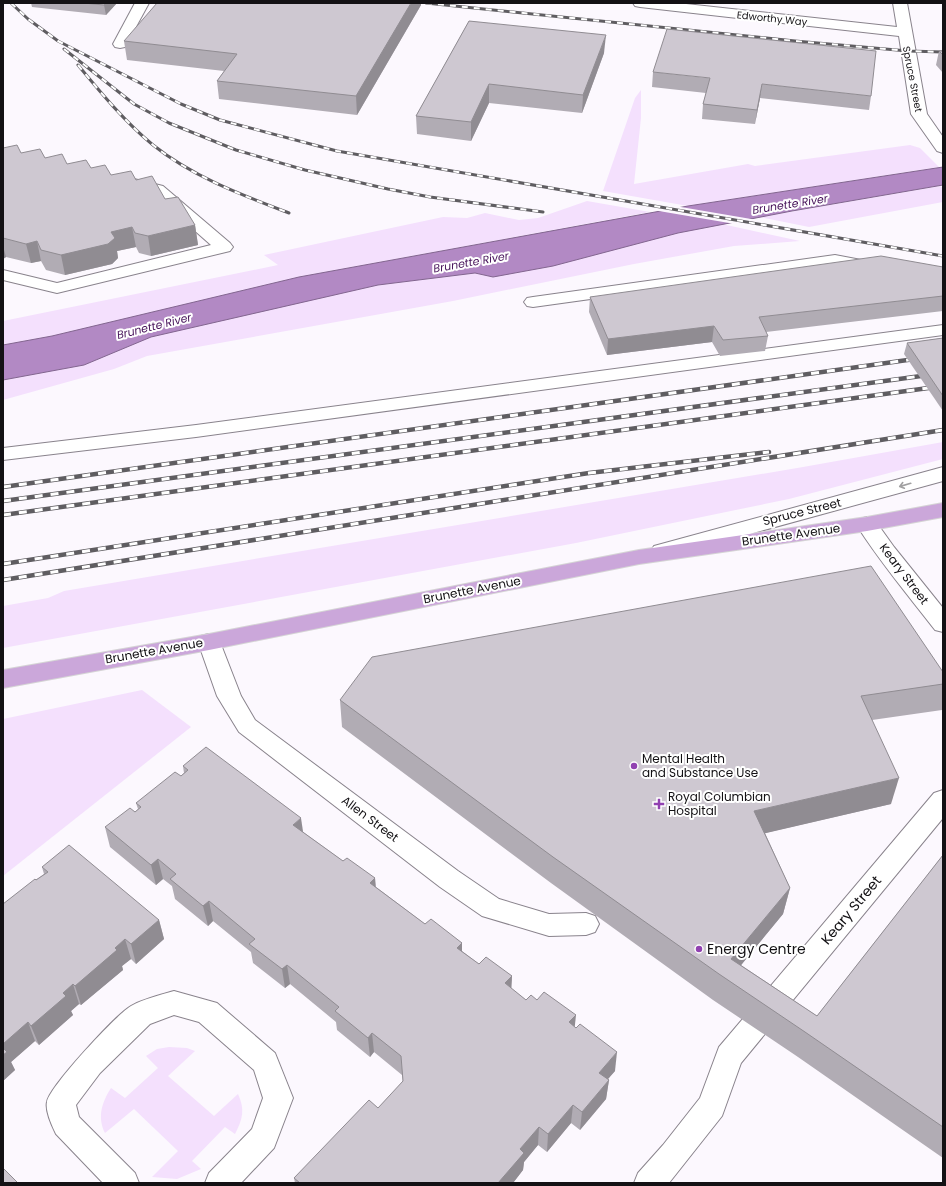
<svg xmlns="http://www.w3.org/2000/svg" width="946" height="1186" font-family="Poppins,sans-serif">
	<rect width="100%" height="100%" fill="#fcf8fe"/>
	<!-- green -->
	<g fill="#f4e0fd">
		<polygon points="641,90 641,118 634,184 748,164 755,166 910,145 920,148 939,167 688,206 603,191 635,98"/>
		<polygon points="940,186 943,188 943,202 809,227 760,217"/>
		<polygon points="587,201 650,212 299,277 52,336 3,345 3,321 278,265 264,255 443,217 467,218 485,213 519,220 538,218"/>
		<polygon points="722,224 800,241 734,246 634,264 453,301 147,356 114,369 3,400 3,380 84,365 150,337 378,285 475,273 493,277 678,233"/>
		<polygon points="943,442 943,459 789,499 576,543 3,648 3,606 48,598 64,591 803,467"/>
		<polygon points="142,690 191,727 3,876 3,719"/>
		<path d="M169 1047 187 1048 195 1051 168 1076 214 1116 238 1094C245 1109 243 1119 235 1134L225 1127 192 1161 201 1169 177 1179 152 1177 178 1151 134 1109 105 1133C97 1117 102 1102 111 1088L125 1098 158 1068 146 1056 157 1049Z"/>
	</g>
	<!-- water -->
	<polygon fill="#b289c4" stroke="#82658f" points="943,167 943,185 792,211 678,233 553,266 493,277 475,273 378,285 151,337 84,365 3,380 3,345 52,336 299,277 688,206"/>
	<!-- pier -->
	<polygon fill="#fcf8fe" points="675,206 757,220 735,224 653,210"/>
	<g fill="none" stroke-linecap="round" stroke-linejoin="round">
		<!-- minor casing -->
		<g stroke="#89838c" stroke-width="2">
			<g id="minor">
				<polygon points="135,3 149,3 125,47 120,48 115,47 113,44"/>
				<polygon points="633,3 677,3 897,27 893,3 907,3 927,114 943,137 943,153 937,151 911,114 899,36 640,7 635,6"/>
				<polygon points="134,179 163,186 230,243 233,247 230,251 57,293 3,280 3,270 57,283 211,245 152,193 128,187 126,184 128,181"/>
				<polygon points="835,255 877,263 880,267 877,271 871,272 835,265 533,307 527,306 524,302 527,298 533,297"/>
				<polygon points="943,325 943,335 196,437 3,460 3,448 196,425"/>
				<polygon points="943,467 943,481 662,558 654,556 651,551 654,546"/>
				<path d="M867 517 874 519 894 547 943 608V632L935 630C908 595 879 561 856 524L860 519Z"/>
				<polygon points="209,634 217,636 220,642 241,696 255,720 458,871 499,899 549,914 586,913 595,916 599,924 595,932 586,935 549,936 482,916 440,887 239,732 217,696 198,642 201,636"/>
				<polygon points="943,790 943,818 741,1063 722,1116 669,1183 634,1183 638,1173 663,1145 700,1098 719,1047 934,793"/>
				<path d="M174 991 217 1003 275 1053 293 1098 274 1148 241 1183H205L209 1173 252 1129 263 1098 254 1070 199 1022 174 1015 150 1024 100 1073 76 1105 79 1117 135 1173 139 1183H103L56 1134C52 1126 45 1110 47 1102 49 1087 117 1014 131 1006 143 999 160 995 174 991Z"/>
			</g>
		</g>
		<!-- major casing -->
		<g stroke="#d5d4d5" stroke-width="2">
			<polygon id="major" points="943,503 943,517 867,531 639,564 209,650 3,688 3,670 209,634 639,550 867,517"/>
		</g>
		<!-- minor -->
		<use href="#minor" fill="#fff" fill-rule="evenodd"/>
		<!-- major -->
		<use href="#major" fill="#cba7da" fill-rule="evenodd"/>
		<!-- rail-far1 casing -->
		<g stroke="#5f5d61" stroke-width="3">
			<g id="rail-far1">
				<polyline points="11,3 28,19 58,41 181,104 220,120 337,151 943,256"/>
				<polyline points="426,3 795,41 908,51 943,52"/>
				<polyline points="64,49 134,104 169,123 236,150 305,170 388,189 430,197 543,212"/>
				<path d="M78 65C101 93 125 122 153 145 193 177 242 195 289 213"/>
			</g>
		</g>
		<!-- rail casing -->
		<g stroke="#5f5d61" stroke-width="4.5">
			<g id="rail">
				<polyline points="3,487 943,355"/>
				<polyline points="3,501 943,373"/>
				<polyline points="3,515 943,386"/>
				<polyline points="3,564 589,473 769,452"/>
				<polyline points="3,580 943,430"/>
			</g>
		</g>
		<!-- rail-far1 -->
		<use href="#rail-far1" stroke="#fff" stroke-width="2" stroke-dasharray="6" stroke-linecap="butt"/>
		<!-- rail -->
		<use href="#rail" stroke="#fff" stroke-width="3" stroke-dasharray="8" stroke-linecap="butt"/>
	</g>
	<!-- wall -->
	<g fill="#b1acb4">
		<polygon points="31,3 117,3 106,15 32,7"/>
		<polygon points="421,5 357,115 219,99 217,81 224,71 127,60 124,41"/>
		<polygon points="469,21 604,53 582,113 489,103 471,141 417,134 416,116"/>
		<polygon points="939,51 943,51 943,73 936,65"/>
		<polygon points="653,72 871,96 869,110 760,98 755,124 702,119 703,104 706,93 652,87"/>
		<polygon points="3,148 21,153 45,158 67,164 91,168 111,175 136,180 165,199 195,225 198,245 151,256 139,253 136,247 117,251 118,258 112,264 65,275 46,270 41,261 31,263 6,257 3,259"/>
		<polygon points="943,267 943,311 766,332 768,336 765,351 720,356 712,342 607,355 589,312 590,297"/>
		<polygon points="943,338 943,411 904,354 907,343"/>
		<polygon points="943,672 943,707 942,710 872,720 891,804 765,833 790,888 783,914 741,965 817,1016 943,855 943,1158 798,1057 713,1000 551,883 342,727 340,700"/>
		<polygon points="183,766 303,832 343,861 375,878 376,887 425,924 462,943 462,951 479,964 512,976 511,988 526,1000 575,1027 615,1071 607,1079 609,1080 606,1099 580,1130 571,1123 547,1152 538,1145 524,1162 523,1170 513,1183 295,1183 294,1178 378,1108 403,1082 402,1075 374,1052 370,1057 337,1030 336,1022 290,984 285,988 253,963 251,952 213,921 208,926 175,899 172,886 163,879 156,885 110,847 105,827 135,812 138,809 136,803 181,776 184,773"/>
		<polygon points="42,867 159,920 164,939 136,964 131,959 122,966 123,970 81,1005 79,1004 71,1011 73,1015 39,1045 35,1041 11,1062 15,1070 3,1081 3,904 44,874"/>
	</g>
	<!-- shaded-wall -->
	<g fill="#908c92">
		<polygon points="106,3 117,3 106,15 104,5"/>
		<polygon points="411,3 421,3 421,5 357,115 356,96"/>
		<polygon points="606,35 604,53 582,113 583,95"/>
		<polygon points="489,84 489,103 471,141 471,122"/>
		<polygon points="762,84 760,98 755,124 757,110"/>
		<polygon points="195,225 198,245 151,256 148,236"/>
		<polygon points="132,227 136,247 117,251 118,258 112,264 65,275 61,255 111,232"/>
		<polygon points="37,241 41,261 31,263 26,244"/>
		<polygon points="3,246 6,257 3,259"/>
		<polygon points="714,326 712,342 607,355 608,339"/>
		<polygon points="899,778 891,804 749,837 754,811"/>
		<polygon points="301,818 304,838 293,825"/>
		<polygon points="158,859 163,879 156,885 151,865"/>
		<polygon points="375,878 376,898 370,883"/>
		<polygon points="790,888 783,914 728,981 731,959"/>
		<polygon points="209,901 213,921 208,926 203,906"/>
		<polygon points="159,920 164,939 136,964 131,944"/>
		<polygon points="125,939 131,959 122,966 123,970 81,1005 75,986 115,948"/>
		<polygon points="462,943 462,962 457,948"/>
		<polygon points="287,965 290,984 285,988 282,969"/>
		<polygon points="512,976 511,995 505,983"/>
		<polygon points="73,984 79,1004 71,1011 73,1015 39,1045 31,1026 63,993"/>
		<polygon points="576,1015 574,1034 569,1022"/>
		<polygon points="28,1022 35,1041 11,1062 15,1070 3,1081 3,1044"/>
		<polygon points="372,1033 374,1052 370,1057 368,1038"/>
		<polygon points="617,1052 615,1071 597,1092 599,1073"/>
		<polygon points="609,1080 606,1099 580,1130 582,1112"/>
		<polygon points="573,1105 571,1123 547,1152 548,1134"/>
		<polygon points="539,1127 538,1145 524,1162 523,1170 513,1183 498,1183 520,1149"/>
	</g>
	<!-- building -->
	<g fill="#cec8d1" stroke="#908c92">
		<polygon points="83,3 106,3 104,5"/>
		<polygon points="157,3 411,3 356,96 217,81 237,54 124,41"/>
		<polygon points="469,21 606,35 583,95 489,84 471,122 416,116"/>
		<polygon points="667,29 876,51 871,96 762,84 757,110 703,104 710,78 653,72"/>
		<polygon points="939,51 943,51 943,55"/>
		<polygon points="17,145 21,153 40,149 45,158 62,154 67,164 86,160 91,168 105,165 111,175 131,171 136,180 152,176 165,199 178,197 195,225 148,236 135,233 132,227 111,232 115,238 108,244 61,255 41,250 37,241 26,244 3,238 3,148"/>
		<polygon points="881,256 943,267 943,296 759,317 768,336 723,340 714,326 608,339 590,297"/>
		<polygon points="943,338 943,396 907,343"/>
		<polygon points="871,566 943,672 943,684 861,696 899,778 754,811 790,888 731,959 817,1016 943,855 943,1127 805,1032 719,974 553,857 340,700 372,657"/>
		<polygon points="206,747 301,818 293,825 343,861 347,858 375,878 370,883 425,924 431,919 462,943 457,948 479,964 486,957 512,976 505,983 526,1000 531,995 537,1000 544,992 576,1015 569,1022 576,1028 580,1024 617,1052 599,1073 609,1080 582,1112 573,1105 548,1134 539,1127 520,1149 524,1153 498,1183 300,1183 294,1178 369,1100 378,1108 403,1081 401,1056 372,1033 368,1038 335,1011 339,1007 287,965 282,969 249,944 255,939 209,901 203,906 170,879 176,874 158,859 151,865 105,827 130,808 135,812 141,807 136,803 175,772 181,776 188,770 183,766"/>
		<polygon points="69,845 159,920 131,944 125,939 115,948 117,950 75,986 73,984 63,993 66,996 31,1026 28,1022 3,1044 3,904 35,879 36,880 48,872 42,867"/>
		<polygon points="3,1048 7,1052 3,1055"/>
		<polygon points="3,1168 18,1183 3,1183"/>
	</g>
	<!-- one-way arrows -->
	<defs><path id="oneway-shaft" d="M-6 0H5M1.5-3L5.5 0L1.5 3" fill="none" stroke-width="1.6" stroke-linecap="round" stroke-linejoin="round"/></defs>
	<use stroke="#a1a0a1" href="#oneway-shaft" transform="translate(905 485) rotate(164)"/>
	<!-- markers -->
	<g fill="#9141b1" stroke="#fff" stroke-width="1.5">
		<circle cx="634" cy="766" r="4"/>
		<path d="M657 798h4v4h4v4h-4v4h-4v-4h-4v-4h4z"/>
		<circle cx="699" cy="949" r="4"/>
	</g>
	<g text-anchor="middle" stroke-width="4" stroke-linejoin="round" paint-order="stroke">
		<!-- far-street labels -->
		<g font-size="10" fill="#131114" stroke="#fff">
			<text transform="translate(772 18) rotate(6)" y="4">Edworthy Way</text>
			<text transform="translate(913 79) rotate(79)" y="4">Spruce Street</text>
		</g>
		<!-- far-water labels -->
		<g font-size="11" font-style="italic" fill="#461259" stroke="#fff">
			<text transform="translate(790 204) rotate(-9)" y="4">Brunette River</text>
			<text transform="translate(471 262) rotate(-10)" y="4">Brunette River</text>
			<text transform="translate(154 326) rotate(-14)" y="4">Brunette River</text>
		</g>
		<!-- street labels -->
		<g font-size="12" fill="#131114" stroke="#fff">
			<text transform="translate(802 512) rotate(-14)" y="4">Spruce Street</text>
			<text transform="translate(791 535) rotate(-8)" y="4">Brunette Avenue</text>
			<text transform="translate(904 574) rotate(53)" y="4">Keary Street</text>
			<text transform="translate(472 590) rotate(-11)" y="4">Brunette Avenue</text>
			<text transform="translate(154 651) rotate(-10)" y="4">Brunette Avenue</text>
			<text transform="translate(370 819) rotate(37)" y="4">Allen Street</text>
		</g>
		<!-- poi labels -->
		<g font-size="12" fill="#131114" stroke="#fff" text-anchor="start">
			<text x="642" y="763">Mental Health<tspan x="642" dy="14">and Substance Use</tspan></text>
			<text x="668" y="801">Royal Columbian<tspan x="668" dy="14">Hospital</tspan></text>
		</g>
		<!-- near-street labels -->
		<g font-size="14" fill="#131114" stroke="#fff">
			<text transform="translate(851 910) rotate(-50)" y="5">Keary Street</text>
		</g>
		<!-- near-poi labels -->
		<g font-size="14" fill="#131114" stroke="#fff" text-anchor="start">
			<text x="707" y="954">Energy Centre</text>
		</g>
	</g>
	<!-- border -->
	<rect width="946" height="1186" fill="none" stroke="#131114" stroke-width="8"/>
</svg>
